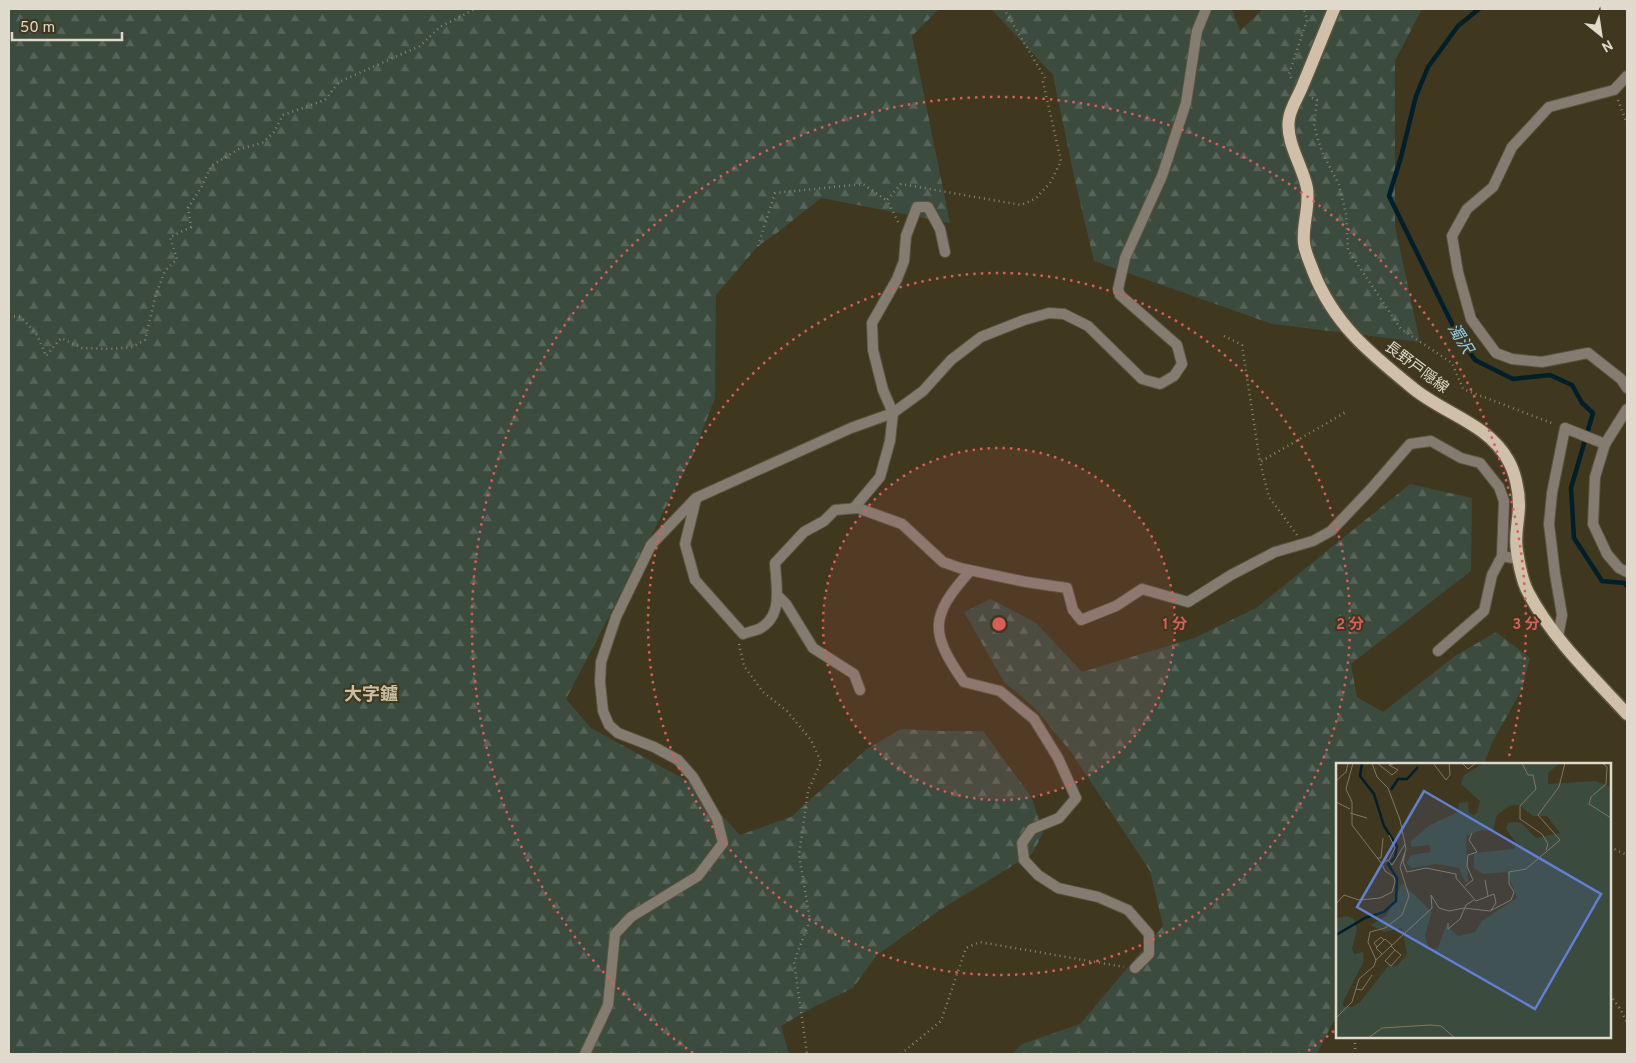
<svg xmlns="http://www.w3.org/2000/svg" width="1636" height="1063" font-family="Overpass,'Noto Sans JP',sans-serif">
	<defs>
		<pattern id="forest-firs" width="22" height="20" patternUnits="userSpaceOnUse" patternTransform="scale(1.25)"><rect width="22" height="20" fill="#3b4b3e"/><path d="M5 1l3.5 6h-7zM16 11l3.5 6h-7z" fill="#576459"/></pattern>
	</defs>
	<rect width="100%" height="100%" fill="#3f371e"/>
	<!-- forest -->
	<g fill="url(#forest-firs)">
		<polygon points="9,9 939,9 912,36 950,223 821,198 777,233 758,246 716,295 715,398 692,457 566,699 591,728 693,784 740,835 791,817 867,749 901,729 941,731 983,731 1032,798 1043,833 1032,854 943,908 877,955 853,988 812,1008 781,1026 789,1054 9,1054"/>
		<polygon points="991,9 1232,9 1240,31 1263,9 1422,9 1395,61 1395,226 1420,342 1272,324 1094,261 1075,181 1053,75"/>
		<polygon points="1410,484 1472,498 1471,571 1351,664 1357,697 1383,712 1455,656 1496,632 1530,658 1522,689 1492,743 1484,764 1337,764 1337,1019 1332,1024 1317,1054 1012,1054 1022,1044 1080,1024 1163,926 1150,871 1071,752 1035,708 1004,682 964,612 991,599 1036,623 1082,672 1194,638 1256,608"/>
	</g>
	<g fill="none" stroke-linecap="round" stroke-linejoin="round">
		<!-- stream -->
		<polyline stroke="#001f2b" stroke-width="4.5" points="1479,9 1458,26 1428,67 1416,96 1401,157 1389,196 1457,334 1475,360 1513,379 1550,375 1572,385 1582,403 1593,413 1571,488 1574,538 1602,581 1624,583 1627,586"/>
		<!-- street casing -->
		<g stroke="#5c543d" stroke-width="12">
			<g id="street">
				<polyline points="1627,76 1614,90 1549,107 1512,147 1493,187 1467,209 1452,236 1458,272 1471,319 1496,353 1512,359 1542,362 1588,353 1621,379 1627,388"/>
				<polyline points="1605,444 1595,477 1593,524 1607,554 1619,568 1627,572"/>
				<path d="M696 499 685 544 695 580 743 634C748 632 754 631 759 629 784 616 776 586 775 563L804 532 824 521 835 510 858 508 902 524 943 562 960 568 1026 582 1067 588 1073 610 1081 620 1116 606 1142 589 1188 602 1231 575 1275 552 1313 541 1331 531 1370 490 1410 444 1431 441 1461 458 1480 463 1499 487 1504 501 1502 556 1518 559"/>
				<polyline points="854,508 880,477 890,441 893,413 883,390 873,350 872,323 897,279 904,261 906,236 917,207 928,207 940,229 945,252"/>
				<path d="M970 571C930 616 929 632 964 682L1000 691 1034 719 1058 758 1076 798 1059 818 1032 829 1022 843 1024 860 1038 875 1058 888 1098 897 1128 910 1149 934V954L1135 968"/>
				<polyline points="777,595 786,604 813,648 854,674 860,690"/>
				<polyline points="1558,637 1562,615 1555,574 1549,524 1552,493 1565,428 1605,444 1627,409"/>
				<polyline points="1438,651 1484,611 1492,575 1502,556"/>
				<polyline points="585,1054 608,1005 615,934 631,917 698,876 723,843 717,819 693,777 678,760 654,747 618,733 609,725 603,711 600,682 601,662 616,617 651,545 696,498 851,428 893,413 923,391 951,360 981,337 1024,320 1049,313 1064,314 1088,326 1142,379 1160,384 1174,376 1182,364 1177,345 1120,295 1118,289 1125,258 1162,176 1186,103 1197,31 1206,9"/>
			</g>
		</g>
		<!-- primary casing -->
		<g stroke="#5c543d" stroke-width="15">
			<path id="primary" d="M1334 9C1323 35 1313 61 1302 87 1298 97 1290 109 1289 119 1285 141 1303 167 1307 188 1310 207 1302 225 1304 243 1305 253 1310 262 1313 271 1334 325 1371 354 1414 389 1445 414 1488 424 1508 460 1515 472 1519 490 1519 505 1519 521 1514 535 1517 551 1519 564 1522 581 1528 592 1552 638 1592 676 1627 714"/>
		</g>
		<!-- path -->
		<g stroke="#8c8571" stroke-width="2.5" stroke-dasharray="1 4" stroke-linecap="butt">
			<polyline points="1291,78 1289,74 1307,20 1304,9"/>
			<polyline points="1312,98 1317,100 1314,126 1322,152 1339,185 1346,214 1348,250 1401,329 1452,363 1463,389 1554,424"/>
			<polyline points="1618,100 1627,124"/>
			<polyline points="898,222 887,200 901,184 1021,205 1035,199 1050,183 1061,161 1043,82 1045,78 1004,9"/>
			<polyline points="758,246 775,193 863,184 886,200"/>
			<polyline points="9,316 21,317 37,335 46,356 61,338 82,348 110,349 132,347 145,340 156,294 165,271 177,259 170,237 191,227 188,208 202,186 211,166 239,149 262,143 274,132 283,115 325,100 339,82 420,46 440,27 475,9"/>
			<polyline points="1224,336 1242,345 1260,462"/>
			<polyline points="1297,535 1269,497 1260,462 1346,412"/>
			<polyline points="739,644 744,666 763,692 787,711 811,740 821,762 808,791 799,855 810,920 794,962 807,1054"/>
			<polyline points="1610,847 1627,855"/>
			<polyline points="1610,995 1621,1010 1627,1023"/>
			<polyline points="901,1054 941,1021 966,948 980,942 1124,967"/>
			<polyline points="1355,1054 1355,1037"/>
		</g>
		<!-- street -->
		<use href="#street" stroke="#857c71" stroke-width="10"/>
		<!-- primary -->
		<use href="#primary" stroke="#d1c0a9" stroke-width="12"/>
	</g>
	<!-- distance rings -->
	<circle cx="999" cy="624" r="176" fill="#d95d59" fill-opacity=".12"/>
	<g fill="none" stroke="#d95d59" stroke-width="2.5" stroke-dasharray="2.5 5">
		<circle cx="999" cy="624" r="176"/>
		<circle cx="999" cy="624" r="351"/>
		<path d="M1334 1031A527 527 0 0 1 1305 1053M693 1053A527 527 0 1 1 1508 760"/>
	</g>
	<g text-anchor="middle" stroke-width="4" stroke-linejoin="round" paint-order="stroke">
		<!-- street labels -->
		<g font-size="15" fill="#dfdacc" stroke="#3f371e">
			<text transform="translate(1417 367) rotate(37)" y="5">長野戸隠線</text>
		</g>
		<!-- water labels -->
		<g font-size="16" font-style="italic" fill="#90cee9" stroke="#3f371e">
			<text transform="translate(1461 338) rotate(58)" y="6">濁沢</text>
		</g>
		<!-- quarter labels -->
		<g font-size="18" font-weight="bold" fill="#cac0a3" stroke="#3f371e">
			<text x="371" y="700">大字鑪</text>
		</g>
	</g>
	<!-- overview -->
	<g transform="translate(1336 763)">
		<rect width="275" height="275" fill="#3f371e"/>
		<path d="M148 0H224L212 10V21L259 18 275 24V275H0V155L11 153 18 156 21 167 16 186 18 191 27 189 28 198 7 239V243L16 244 24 239 53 202 61 203 71 191 66 165 48 169 35 162 51 152 66 120 96 149 89 172 93 187 102 185 110 162 122 173 139 169 146 158 181 135 171 109 147 111 138 105V90L178 86 180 80 170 66 172 60 177 59 185 60 200 75 224 70 211 53H197L183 42 173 43 161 52 157 68 146 67 130 73 132 119H129L123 105 101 101 76 105 70 100 75 92 94 89 95 85 93 82 76 84 74 79 94 62 122 49 123 40 132 39 133 49 137 52 141 50 144 38 125 21 128 12Z" fill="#3b4b3e"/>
		<path fill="none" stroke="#001f2b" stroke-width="2.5" d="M55 27 62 16H71L82 4M0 172 29 155 48 149 60 138 61 115 52 101 59 95 61 83 48 63 38 31 24 13 26 0"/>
		<path fill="none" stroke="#7f7864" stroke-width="1" d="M41 0 56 12 62 7 53 2 61 0M97 0 110 17 114 12 113 0M126 0 132 6 140 0M186 0 192 12H197L200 26 184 43V56L206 71 212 81 210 87M266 0 271 4 270 21 255 34 253 41 275 55M0 18 10 9 12 0M0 39 14 46M14 50 31 55M69 90 67 99 71 109 90 105 120 111V115L140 138 158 131 160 140 155 147M41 95H45L47 75M53 97 59 85 53 72M46 100 52 97 56 102 69 81M149 117 152 133M129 123 137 117 131 103 132 92 141 89 133 77 136 70M0 141 8 132 23 137 44 135 56 129 59 119 58 114 49 108 46 101 16 62V39L10 26 17 0M112 160V166L124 156 130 142 138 137M55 183 59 187 65 192 55 203 49 198 59 187M41 184 38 180 45 174 48 177M46 191 40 185 49 176 56 182M40 197 96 145 95 132 103 145 113 148 128 145 154 148 175 137 178 129 173 121V109L190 106 224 77 202 52 223 24 229 0M20 226 26 227 36 212M0 255 16 239 23 216 38 203 40 197 32 179 34 169 49 165 66 152 73 133 64 104 70 86 64 57 52 25 41 14 36 0M32 275 46 265 94 262 105 263 119 275"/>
		<path fill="#617fd4" fill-opacity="0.15" stroke="#617fd4" stroke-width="2.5" d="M88 28 265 131 199 246 21 144Z"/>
		<rect width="275" height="275" fill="none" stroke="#dfdacc" stroke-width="2.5"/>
	</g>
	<circle cx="999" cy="624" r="8" fill="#d95d59" stroke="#3f371e" stroke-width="2.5"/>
	<g font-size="15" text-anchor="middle" font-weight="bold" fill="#d95d59" stroke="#3f371e" stroke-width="4" stroke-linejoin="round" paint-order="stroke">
		<text x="1175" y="629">1 分</text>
		<text x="1350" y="629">2 分</text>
		<text x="1526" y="629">3 分</text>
	</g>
	<!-- border -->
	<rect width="1636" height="1063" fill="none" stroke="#dfdacc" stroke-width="20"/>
	<!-- north arrow -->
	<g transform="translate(1601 35) rotate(150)" stroke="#3f371e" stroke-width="4" paint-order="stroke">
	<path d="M0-4L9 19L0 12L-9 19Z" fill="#dfdacc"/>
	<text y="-8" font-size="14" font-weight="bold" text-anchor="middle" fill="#dfdacc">N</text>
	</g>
	<!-- scale -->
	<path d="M12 32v8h110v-8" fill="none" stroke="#dfdacc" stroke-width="2.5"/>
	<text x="20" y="32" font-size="15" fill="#dfdacc" stroke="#3f371e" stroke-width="4" paint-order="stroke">50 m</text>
</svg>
